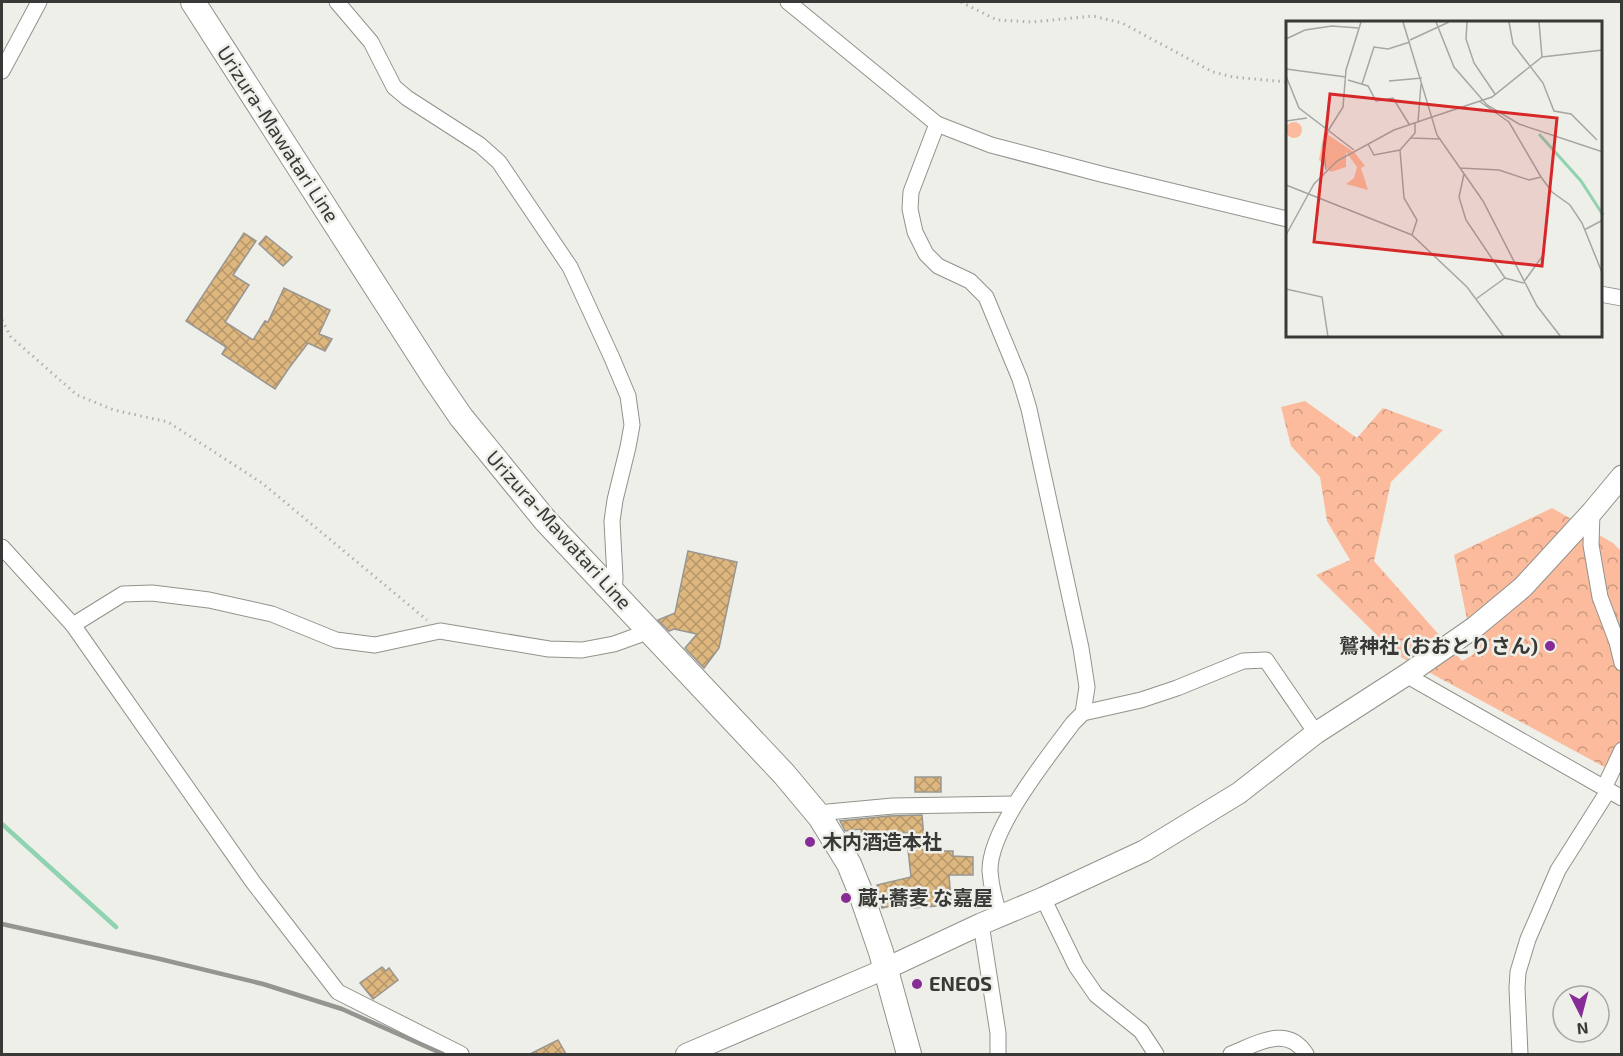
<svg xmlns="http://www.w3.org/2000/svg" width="1623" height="1056" font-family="'Exo 2','Noto Sans JP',sans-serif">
	<defs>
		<pattern id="forest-crowns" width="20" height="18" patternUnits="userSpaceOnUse" patternTransform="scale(1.5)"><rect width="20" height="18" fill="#fbbb9c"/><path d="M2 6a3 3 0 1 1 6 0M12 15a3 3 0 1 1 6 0" fill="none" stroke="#cc9980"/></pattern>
		<pattern id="building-cross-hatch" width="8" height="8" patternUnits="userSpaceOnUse" patternTransform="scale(1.5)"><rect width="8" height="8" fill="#deb77f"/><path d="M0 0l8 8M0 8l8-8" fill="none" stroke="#b59669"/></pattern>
	</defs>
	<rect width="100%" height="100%" fill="#efefe9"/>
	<!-- forest -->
	<polygon fill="url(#forest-crowns)" points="1305,401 1357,438 1383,408 1443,430 1391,482 1374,561 1462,661 1474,654 1454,555 1552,508 1613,543 1621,551 1621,776 1397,655 1316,575 1350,560 1327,521 1320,477 1291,446 1281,407"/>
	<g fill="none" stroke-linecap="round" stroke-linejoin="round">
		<!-- stream -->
		<polyline stroke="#8fd3b0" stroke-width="4.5" points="2,824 116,927"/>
	</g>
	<!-- building -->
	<g fill="url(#building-cross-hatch)" stroke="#999692" stroke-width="1.5">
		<polygon points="244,233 256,241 233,275 249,285 225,322 253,340 265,321 268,322 284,288 330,310 319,334 332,339 325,351 308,343 289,368 275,389 222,354 226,347 186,321"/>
		<polygon points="266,236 292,257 283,266 259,244"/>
		<polygon points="688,551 737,562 719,648 704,668 685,648 697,634 674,629 669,631 658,620 675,613"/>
		<rect x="915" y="777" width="26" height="15"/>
		<polygon points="922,815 925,851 953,851 953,856 973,857 973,875 949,875 951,900 936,902 936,906 914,908 914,901 882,908 877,885 911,877 907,840 905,840 904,832 862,836 861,829 845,831 840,821 889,816"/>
		<polygon points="382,967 386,971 389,968 398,980 373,999 360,983"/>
		<polygon points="558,1040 566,1054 530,1054"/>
	</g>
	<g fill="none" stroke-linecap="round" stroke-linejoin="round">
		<!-- minor casing -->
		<g stroke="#92928d" stroke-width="17">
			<g id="minor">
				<polyline points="337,2 371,42 394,87 407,98 480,145 499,162 570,267 612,358 628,396 632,425 628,447 615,500 612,521 615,578 614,593"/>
				<polyline points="788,2 937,124 991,145 1101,174 1287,219"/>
				<polyline points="2,71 39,2"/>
				<polyline points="937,124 911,192 910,209 915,232 926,254 938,266 970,281 986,297 1020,379 1029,409 1081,648 1087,687 1083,713"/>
				<polyline points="1600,294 1622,298"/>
				<polyline points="1592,512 1591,545 1600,597 1617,642 1622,663"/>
				<polyline points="2,547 73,625 253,882 338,992 461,1054"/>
				<polyline points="73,625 123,594 152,593 209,600 272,614 336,640 375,645 440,631 549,649 582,650 614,644 650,631"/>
				<polyline points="1406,675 1622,798"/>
				<polyline points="1604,788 1622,750"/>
				<polyline points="820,817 828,812 893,806 1014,804"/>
				<polyline points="1043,898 1076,966 1096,995 1141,1031 1156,1054"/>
				<path d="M1000 916C995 902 991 885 990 871 989 829 1048 757 1073 723L1083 713 1141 700 1177 688 1243 661 1266 660 1316 733"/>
				<polyline points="981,924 998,1033 998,1054"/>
				<path d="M1231 1054C1257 1044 1287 1024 1306 1054"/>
				<polyline points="1520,1054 1517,988 1518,972 1528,939 1558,870 1608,791"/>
			</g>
		</g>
		<!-- tertiary casing -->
		<g stroke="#92928d" stroke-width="22">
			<polyline id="tertiary" points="686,1054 885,969"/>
		</g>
		<!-- secondary casing -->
		<g stroke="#92928d" stroke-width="23">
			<polyline id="secondary" points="885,969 981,924 1043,898 1144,851 1239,793 1316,733 1406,675 1475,627 1523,587 1592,512 1622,476"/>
		</g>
		<!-- primary casing -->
		<g stroke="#92928d" stroke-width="26">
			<polyline id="primary" points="193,2 435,379 461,417 545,520 784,774 820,817 849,864 860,891 881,952 909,1054"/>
		</g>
		<!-- path -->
		<g stroke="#b1b1ad" stroke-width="3" stroke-dasharray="1.5 4.5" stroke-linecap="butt">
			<polyline points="961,2 997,20 1033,22 1093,16 1122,23 1213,72 1233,77 1287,82"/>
			<polyline points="2,320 11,337 77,395 114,410 168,422 262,483 427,620"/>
		</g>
		<!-- minor -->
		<use href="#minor" stroke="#fff" stroke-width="15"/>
		<!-- tertiary -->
		<use href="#tertiary" stroke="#fff" stroke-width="20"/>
		<!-- secondary -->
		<use href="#secondary" stroke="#fff" stroke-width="21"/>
		<!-- primary -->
		<use href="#primary" stroke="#fff" stroke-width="24"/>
		<!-- rail -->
		<polyline stroke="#949490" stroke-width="4.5" points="2,924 160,959 263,984 342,1009 443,1054"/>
	</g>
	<!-- markers -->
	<g fill="#872b96" stroke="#efefe9" stroke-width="2">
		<circle cx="1550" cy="646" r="6"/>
		<circle cx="810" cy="842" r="6"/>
		<circle cx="846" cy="898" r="6"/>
		<circle cx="917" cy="984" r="6"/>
	</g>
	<g text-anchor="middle" stroke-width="5" stroke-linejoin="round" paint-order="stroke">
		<!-- street labels -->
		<g font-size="20" fill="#393937" stroke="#efefe9">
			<text transform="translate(278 134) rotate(57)" y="7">Urizura-Mawatari Line</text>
			<text transform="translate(559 530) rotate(48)" y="7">Urizura-Mawatari Line</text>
		</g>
		<!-- poi labels -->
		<g font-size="20" font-weight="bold" fill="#393937" stroke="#efefe9" text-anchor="start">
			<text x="1538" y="653" text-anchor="end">鷲神社 (おおとりさん)</text>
			<text x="822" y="849">木内酒造本社</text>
			<text x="858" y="905">蔵+蕎麦 な嘉屋</text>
			<text x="929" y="991">ENEOS</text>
		</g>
	</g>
	<!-- overview -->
	<g transform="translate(1286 21)">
		<rect width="316" height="316" fill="#efefe9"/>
		<path d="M38 111 69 132 79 145 75 147 82 169 60 163 68 157 71 146 60 131V146L45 151 33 139Z" fill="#fbbb9c"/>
		<path d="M0 109a8 8 0 1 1 16 0a8 8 0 1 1-16 0Z" fill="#fbbb9c"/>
		<path fill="none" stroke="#8fd3b0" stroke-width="3" d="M253 113 295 160 317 194"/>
		<path fill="none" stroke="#a6a6a2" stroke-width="1.5" d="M117 1 151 114 197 180 251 285 275 316M150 1 168 46 201 84 233 103 317 131M181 1 180 18 188 42 209 73M223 1 227 23 257 62 268 90 285 93 311 119M253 1 256 36M0 18 19 9 46 5 72 7M124 19 163 1M0 48 60 56M0 55 13 87 68 129M62 59 82 65 90 80 107 77 123 103M103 60 136 57M76 63 88 26 102 28 124 21M193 80 223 101 255 156 266 171 284 184 296 202 317 254M146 96 206 76 256 36 317 29M0 100 21 97M132 101 135 63M42 110 57 86 60 49 75 1M125 117 153 118M82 123 88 134 114 129 129 112V102M114 129 118 177 131 199 126 214M174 147 213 149 243 159 255 156M40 149 37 123 42 111M178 153 173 176 180 199 219 257 237 262 258 233M0 164 126 214 181 266 218 316M298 209 317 199M0 214 28 163 51 140 108 109 146 96M0 268 36 276 42 316M190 278 219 257"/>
		<path fill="#d62828" fill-opacity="0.15" stroke="#d62828" stroke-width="3" d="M44 73 271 97 256 245 28 221Z"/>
		<rect width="316" height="316" fill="none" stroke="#393937" stroke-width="3"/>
	</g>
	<!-- border -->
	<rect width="1623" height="1056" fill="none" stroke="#393937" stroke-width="6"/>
	<!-- north arrow -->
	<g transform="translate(1581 1014) rotate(174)"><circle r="28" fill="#efefe9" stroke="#a6a6a2" stroke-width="1.5"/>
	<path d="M0-4.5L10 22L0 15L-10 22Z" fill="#872b96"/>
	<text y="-9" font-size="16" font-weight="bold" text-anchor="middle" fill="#393937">N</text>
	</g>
</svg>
